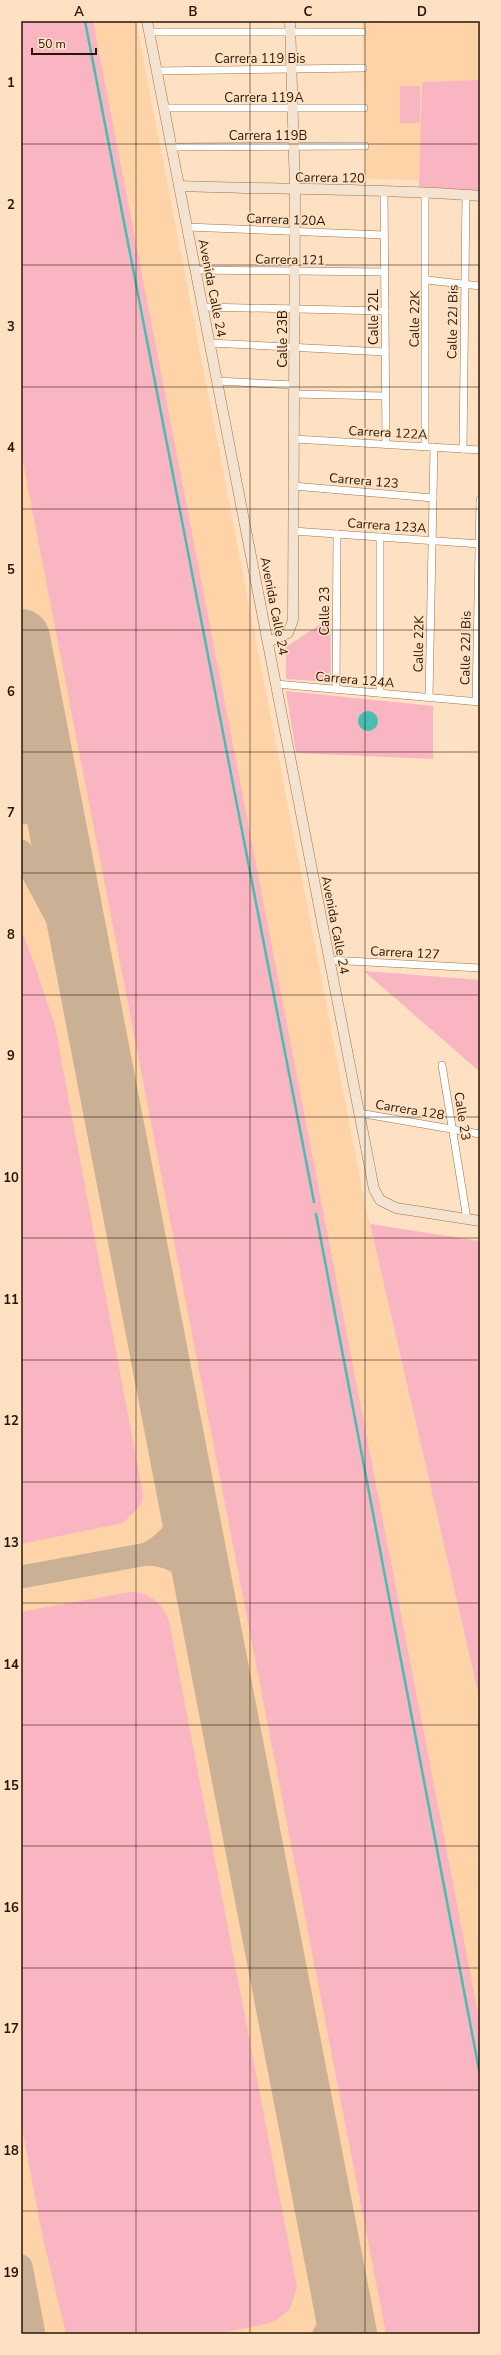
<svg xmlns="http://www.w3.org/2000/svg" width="501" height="2355" font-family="'Nunito Sans',sans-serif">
	<rect width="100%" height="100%" fill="#fee0c3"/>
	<!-- built -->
	<g fill="#ffd3a8">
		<polygon points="21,21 136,21 365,1204 480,1701 480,2334 21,2334"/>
		<polygon points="362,21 480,21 480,80 422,83 420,180 366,179"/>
	</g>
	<!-- green -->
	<g fill="#f9b5c2">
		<polygon points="21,21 93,21 480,2023 480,2334 386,2334 21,452"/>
		<polygon points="480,80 480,191 419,188 422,82"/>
		<rect x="400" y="86" width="20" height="37"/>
		<polygon points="330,618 331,682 286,679 286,647"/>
		<polygon points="286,691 433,706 433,759 296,753"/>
		<polygon points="21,930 33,960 55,1026 143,1495 141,1505 123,1523 21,1544"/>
		<polygon points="364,971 480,980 480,1072"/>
		<polygon points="370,1224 480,1241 480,1701"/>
		<path d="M130 1592C150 1592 162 1603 169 1621L297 2287 290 2309 275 2321 266 2324 214 2334H66L43 2239 21 2123V1612Z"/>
	</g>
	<!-- water -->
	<circle fill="#48bdb1" cx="368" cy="721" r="10"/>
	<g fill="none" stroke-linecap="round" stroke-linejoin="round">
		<!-- stream -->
		<g stroke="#48bdb1" stroke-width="2.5">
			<polyline points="85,21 314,1202"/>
			<polyline points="316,1214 480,2075"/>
		</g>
		<!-- taxiway -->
		<g stroke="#cab095" stroke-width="23">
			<path d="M21 813C45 812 44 785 46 767"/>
			<polyline points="21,851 58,920 93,1014"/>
			<path d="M147 1554C176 1555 193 1570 206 1595"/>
			<path d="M21 1577 147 1554C175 1539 180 1524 186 1495"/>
			<polyline points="21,2266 34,2334"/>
			<polyline points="324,2334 332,2323 340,2290"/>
		</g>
		<!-- runway -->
		<polyline stroke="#cab095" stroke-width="58" points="21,638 348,2334"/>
		<!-- street casing -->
		<g stroke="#a17447" stroke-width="8">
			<g id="street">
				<polyline points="149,32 362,32"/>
				<polyline points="157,71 363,68"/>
				<polyline points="164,108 364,108"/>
				<polyline points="172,147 365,146"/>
				<polyline points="384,191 386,444"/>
				<polyline points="187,227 384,235"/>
				<polyline points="195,270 385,272"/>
				<polyline points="427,280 480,286"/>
				<polyline points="203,307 385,311"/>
				<polyline points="210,343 385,352"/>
				<polyline points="217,381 294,385"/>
				<polyline points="294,394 385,396"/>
				<polyline points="294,439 480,450"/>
				<polyline points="425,446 425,192"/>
				<polyline points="463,449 466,195"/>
				<polyline points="293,486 433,498"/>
				<polyline points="293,531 480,544"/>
				<polyline points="380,537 380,693"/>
				<polyline points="276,684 480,702"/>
				<polyline points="336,689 337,534"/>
				<polyline points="429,697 434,447"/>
				<polyline points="476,701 480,500"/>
				<polyline points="329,960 480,968"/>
				<polyline points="442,1065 467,1219"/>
				<polyline points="359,1113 480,1134"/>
			</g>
		</g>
		<!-- secondary casing -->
		<g stroke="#a17447" stroke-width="11">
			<g id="secondary">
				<polyline points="147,21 374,1189 380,1200 396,1208 480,1221"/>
				<path d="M179 186C280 190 380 188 480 196"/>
				<polyline points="268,642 288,633 293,620 295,190 290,21"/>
			</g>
		</g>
		<!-- street -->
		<use href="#street" stroke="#fff" stroke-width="7"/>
		<!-- secondary -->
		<use href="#secondary" stroke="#f4e3d1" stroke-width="10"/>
	</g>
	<!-- grid -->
	<path fill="none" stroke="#281604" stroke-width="1" stroke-opacity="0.55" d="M136 21V2334M250 21V2334M365 21V2334M21 144H480M21 265H480M21 387H480M21 509H480M21 630H480M21 752H480M21 873H480M21 995H480M21 1117H480M21 1238H480M21 1360H480M21 1482H480M21 1603H480M21 1725H480M21 1846H480M21 1968H480M21 2090H480M21 2211H480"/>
	<g text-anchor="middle" stroke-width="3" stroke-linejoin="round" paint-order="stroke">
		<!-- street labels -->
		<g font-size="13" fill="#281604" stroke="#fee0c3">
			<text x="260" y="63">Carrera 119 Bis</text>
			<text x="264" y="102">Carrera 119A</text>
			<text x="268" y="140">Carrera 119B</text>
			<text transform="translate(330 177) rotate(1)" y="5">Carrera 120</text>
			<text transform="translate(286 219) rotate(2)" y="5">Carrera 120A</text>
			<text transform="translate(290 259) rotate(1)" y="5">Carrera 121</text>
			<text transform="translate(213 288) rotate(79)" y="5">Avenida Calle 24</text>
			<text transform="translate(373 317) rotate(-90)" y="5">Calle 22L</text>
			<text transform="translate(414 319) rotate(-89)" y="5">Calle 22K</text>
			<text transform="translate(452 322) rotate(-89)" y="5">Calle 22J Bis</text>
			<text transform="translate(282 339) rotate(-90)" y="5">Calle 23B</text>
			<text transform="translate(388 432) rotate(3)" y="5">Carrera 122A</text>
			<text transform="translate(364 480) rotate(5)" y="5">Carrera 123</text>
			<text transform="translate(387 525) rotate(4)" y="5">Carrera 123A</text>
			<text transform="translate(275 606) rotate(79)" y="5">Avenida Calle 24</text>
			<text transform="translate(324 611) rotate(-90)" y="5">Calle 23</text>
			<text transform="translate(418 644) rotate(-89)" y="5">Calle 22K</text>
			<text transform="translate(465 648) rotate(-89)" y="5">Calle 22J Bis</text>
			<text transform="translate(355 679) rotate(5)" y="5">Carrera 124A</text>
			<text transform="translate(336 925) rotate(79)" y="5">Avenida Calle 24</text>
			<text transform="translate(405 952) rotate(3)" y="5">Carrera 127</text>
			<text transform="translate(410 1109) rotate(9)" y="5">Carrera 128</text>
			<text transform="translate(463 1116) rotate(81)" y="5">Calle 23</text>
		</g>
	</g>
	<!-- border -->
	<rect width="501" height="2355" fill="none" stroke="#fee0c3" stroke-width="44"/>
	<!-- scale -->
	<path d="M32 48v6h64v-6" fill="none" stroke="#281604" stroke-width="2"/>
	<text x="38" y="48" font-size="12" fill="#281604" stroke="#fee0c3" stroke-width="3" paint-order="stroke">50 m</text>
	<rect x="22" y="22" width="457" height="2311" fill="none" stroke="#281604" stroke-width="1.5"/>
	<g font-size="13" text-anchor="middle" font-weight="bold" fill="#281604">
		<text x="79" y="16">A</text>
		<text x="193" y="16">B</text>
		<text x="308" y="16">C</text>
		<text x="422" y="16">D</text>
		<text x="11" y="87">1</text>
		<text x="11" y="209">2</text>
		<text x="11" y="331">3</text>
		<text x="11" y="452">4</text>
		<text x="11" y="574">5</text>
		<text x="11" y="696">6</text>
		<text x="11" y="817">7</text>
		<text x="11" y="939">8</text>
		<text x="11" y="1060">9</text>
		<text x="11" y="1182">10</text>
		<text x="11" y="1304">11</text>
		<text x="11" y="1425">12</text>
		<text x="11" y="1547">13</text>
		<text x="11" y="1669">14</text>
		<text x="11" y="1790">15</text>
		<text x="11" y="1912">16</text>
		<text x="11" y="2033">17</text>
		<text x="11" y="2155">18</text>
		<text x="11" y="2277">19</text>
	</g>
</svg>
